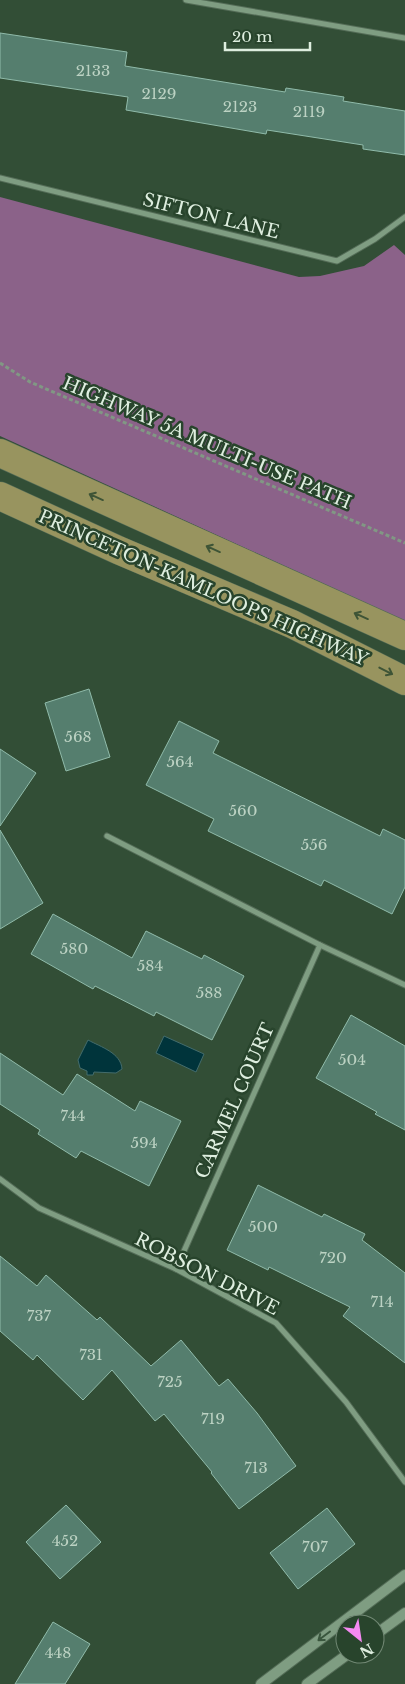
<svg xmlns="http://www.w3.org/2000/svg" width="405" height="1684" font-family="'Libre Baskerville',serif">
	<rect width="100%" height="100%" fill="#324e36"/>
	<!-- green -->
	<polygon fill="#8b6289" points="0,197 299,277 320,276 364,266 394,245 405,255 405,621 0,436"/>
	<!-- water -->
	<g fill="#00343b" stroke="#436c6c">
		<polygon points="164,1036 204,1054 196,1072 156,1053"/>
		<path d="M88 1040C101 1047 121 1053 122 1069L116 1073 94 1072 93 1075H87V1071L80 1068 78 1060Z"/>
	</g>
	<!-- building -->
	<g fill="#557e6e" stroke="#90bbaa">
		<polygon points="0,33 127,52 125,66 285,92 286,88 344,97 343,101 405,111 405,155 363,149 363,145 267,130 266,134 126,110 128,97 0,78"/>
		<polygon points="89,689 110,757 66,771 45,703"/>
		<polygon points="179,721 219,741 213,753 380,836 383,829 405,840 405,887 392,914 324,880 321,886 208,831 214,819 146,785"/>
		<polygon points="0,749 36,773 0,826"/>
		<polygon points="0,830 43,903 0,929"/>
		<polygon points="53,914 132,958 146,931 202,959 204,955 244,976 212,1040 156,1012 154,1016 95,986 93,989 31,954"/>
		<polygon points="351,1015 405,1046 405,1130 375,1114 377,1112 316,1078"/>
		<polygon points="0,1053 63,1095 77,1074 135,1111 140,1101 181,1121 149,1186 81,1151 76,1158 38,1134 40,1130 0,1104"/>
		<polygon points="258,1185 322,1217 324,1214 365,1234 362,1240 405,1273 405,1363 343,1316 350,1307 269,1267 268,1270 227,1250"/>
		<polygon points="0,1256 37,1286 46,1275 97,1320 100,1317 151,1366 181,1340 219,1386 228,1379 257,1413 296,1466 239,1509 211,1473 212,1472 164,1414 155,1421 112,1370 83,1400 37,1355 33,1360 0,1331"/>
		<polygon points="66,1505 101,1542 60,1579 26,1542"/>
		<polygon points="327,1508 355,1544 298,1589 270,1553"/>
		<polygon points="53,1622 90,1644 65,1684 15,1684"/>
	</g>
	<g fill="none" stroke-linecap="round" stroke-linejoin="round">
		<!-- minor casing -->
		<g stroke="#546c57" stroke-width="7">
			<g id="minor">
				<polyline points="186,0 405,38"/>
				<polyline points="0,178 337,261 375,239 405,217"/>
				<polyline points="107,836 320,945 405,985"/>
				<polyline points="0,1179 39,1208 176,1269 276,1323 346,1402 405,1482"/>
				<polyline points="176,1269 320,945"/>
			</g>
		</g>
		<!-- secondary casing -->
		<g stroke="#546c57" stroke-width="12">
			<g id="secondary">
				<polyline points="375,1635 405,1613"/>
				<polyline points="261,1684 405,1575"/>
				<polyline points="307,1684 348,1654"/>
			</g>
		</g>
		<!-- primary casing -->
		<g stroke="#546c57" stroke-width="29">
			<g id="primary">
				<polyline points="0,453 405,636"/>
				<polyline points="0,496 118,550 292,624 405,681"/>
			</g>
		</g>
		<!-- path -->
		<polyline stroke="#819884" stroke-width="3" stroke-dasharray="4 2.5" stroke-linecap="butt" points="0,363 30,382 405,543"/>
		<!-- minor -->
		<use href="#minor" stroke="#7f9d82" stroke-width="5"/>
		<!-- secondary -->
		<use href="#secondary" stroke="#7f9d82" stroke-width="10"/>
		<!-- primary -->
		<use href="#primary" stroke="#98945f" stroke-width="28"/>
	</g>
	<!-- one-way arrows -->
	<defs><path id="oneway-shaft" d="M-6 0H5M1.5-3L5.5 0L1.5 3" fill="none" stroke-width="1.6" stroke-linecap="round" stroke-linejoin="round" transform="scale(1.25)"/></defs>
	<g stroke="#3e5436">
		<use href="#oneway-shaft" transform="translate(96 497) rotate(-156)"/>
		<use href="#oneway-shaft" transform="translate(213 549) rotate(-156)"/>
		<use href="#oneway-shaft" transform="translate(361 616) rotate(-156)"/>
		<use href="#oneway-shaft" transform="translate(386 671) rotate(27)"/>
	</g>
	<use stroke="#39563d" href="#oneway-shaft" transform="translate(324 1636) rotate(143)"/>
	<g text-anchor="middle" stroke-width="5" stroke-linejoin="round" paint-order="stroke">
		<!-- number labels -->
		<g font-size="15" fill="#bcd2c3">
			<text x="93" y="76">2133</text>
			<text x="159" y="99">2129</text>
			<text x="240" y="112">2123</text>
			<text x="309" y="117">2119</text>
			<text x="78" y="742">568</text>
			<text x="180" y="767">564</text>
			<text x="243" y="816">560</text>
			<text x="314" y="850">556</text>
			<text x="74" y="954">580</text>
			<text x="150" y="971">584</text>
			<text x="209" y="998">588</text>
			<text x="352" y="1065">504</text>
			<text x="73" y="1121">744</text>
			<text x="144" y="1148">594</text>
			<text x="263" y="1232">500</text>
			<text x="333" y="1263">720</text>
			<text x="382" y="1307">714</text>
			<text x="39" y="1321">737</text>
			<text x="91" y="1360">731</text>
			<text x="170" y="1387">725</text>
			<text x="213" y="1424">719</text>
			<text x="256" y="1473">713</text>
			<text x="65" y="1546">452</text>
			<text x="315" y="1552">707</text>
			<text x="58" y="1658">448</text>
		</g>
		<!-- street labels -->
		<g font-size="18" fill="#deeedf" stroke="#28442c">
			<text transform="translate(211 216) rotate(14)" y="6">SIFTON LANE</text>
			<text transform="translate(207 443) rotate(23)" y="6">HIGHWAY 5A MULTI-USE PATH</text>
			<text transform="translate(203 588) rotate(24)" y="6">PRINCETON-KAMLOOPS HIGHWAY</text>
			<text transform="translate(235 1101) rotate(-66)" y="6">CARMEL COURT</text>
			<text transform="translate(207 1274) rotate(27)" y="6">ROBSON DRIVE</text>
		</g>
	</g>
	<!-- north arrow -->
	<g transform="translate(360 1639) rotate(150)"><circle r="24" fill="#28442c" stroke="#718874"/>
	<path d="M0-4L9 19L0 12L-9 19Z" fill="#f489f1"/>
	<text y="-8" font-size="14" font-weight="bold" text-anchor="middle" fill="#deeedf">N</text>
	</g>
	<!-- scale -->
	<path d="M225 42v8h85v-8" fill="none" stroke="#deeedf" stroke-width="2.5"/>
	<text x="232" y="42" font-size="15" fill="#deeedf" stroke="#28442c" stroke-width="4" paint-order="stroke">20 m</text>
</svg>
